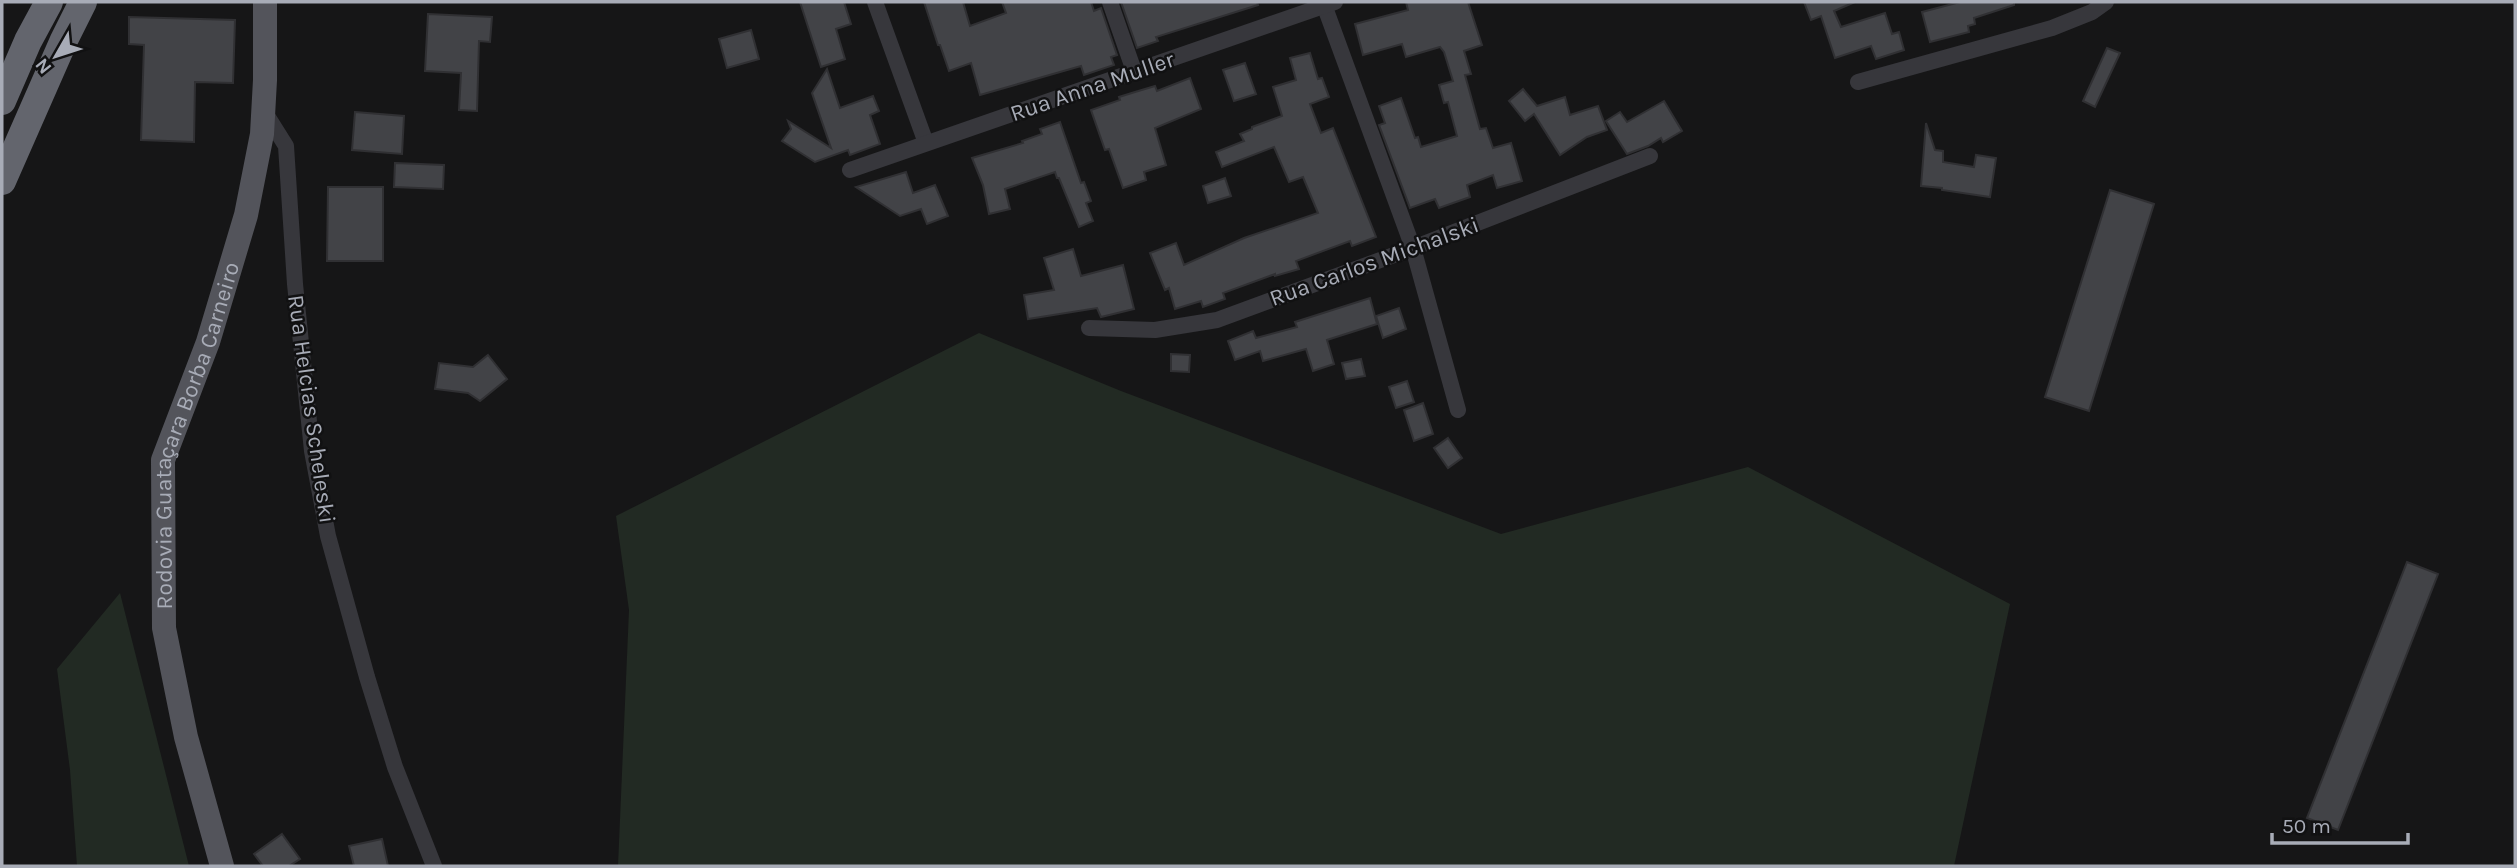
<svg xmlns="http://www.w3.org/2000/svg" width="2517" height="868" font-family="Karla,sans-serif">
	<rect width="100%" height="100%" fill="#161617"/>
	<!-- green -->
	<g fill="#222a23">
		<polygon points="979,333 1121,391 1501,534 1748,467 2010,604 1954,866 618,866 629,610 616,516"/>
		<polygon points="120,593 189,866 77,866 70,770 57,669"/>
	</g>
	<!-- building -->
	<g fill="#424347" stroke="#303033" stroke-width="2">
		<polygon points="800,2 844,2 851,24 836,29 845,59 821,67"/>
		<polygon points="924,2 963,2 970,26 1006,13 1002,2 1091,2 1094,11 1101,8 1117,55 1111,57 1114,65 1084,75 1081,66 980,95 971,63 949,71 940,45 938,45"/>
		<polygon points="1121,2 1257,2 1258,5 1156,37 1158,41 1137,48"/>
		<polygon points="1406,2 1468,2 1482,45 1464,51 1471,74 1465,75 1480,129 1486,128 1493,148 1511,143 1522,181 1497,188 1493,175 1467,185 1470,197 1439,208 1435,199 1410,208 1379,125 1385,123 1379,106 1401,98 1415,138 1418,137 1421,147 1457,136 1448,102 1444,103 1439,85 1453,81 1444,52 1440,47 1406,57 1402,44 1363,55 1355,24 1408,10"/>
		<polygon points="1804,2 1855,2 1834,11 1841,27 1885,13 1892,34 1899,32 1904,50 1876,59 1871,46 1835,58 1821,16 1811,20"/>
		<polygon points="1960,2 2014,2 2014,5 1974,18 1975,24 1968,26 1969,32 1930,42 1922,12"/>
		<polygon points="428,14 492,17 490,42 479,41 477,111 459,110 461,73 425,71"/>
		<polygon points="129,17 235,20 233,83 195,82 194,142 141,140 144,45 129,44"/>
		<polygon points="751,30 759,59 727,68 719,39"/>
		<polygon points="2107,48 2120,53 2095,107 2083,101"/>
		<polygon points="1310,53 1318,79 1322,78 1329,97 1310,104 1321,133 1333,128 1376,237 1352,246 1350,241 1296,261 1299,269 1275,276 1275,274 1223,293 1225,299 1203,307 1201,301 1175,309 1169,288 1165,290 1150,253 1176,243 1184,265 1244,238 1318,213 1303,177 1289,182 1274,147 1222,167 1216,152 1244,141 1240,134 1252,129 1252,127 1282,116 1273,87 1296,80 1290,58"/>
		<polygon points="1245,63 1256,94 1234,101 1223,70"/>
		<polygon points="827,69 840,108 873,96 879,111 870,115 880,144 850,155 848,150 815,162 782,141 791,129 788,121 831,148 812,93"/>
		<polygon points="1190,78 1201,109 1155,128 1166,165 1144,172 1146,180 1123,188 1109,149 1105,150 1091,110 1120,100 1119,97 1135,92 1155,86 1157,91"/>
		<polygon points="1523,89 1537,106 1565,97 1570,115 1598,106 1607,130 1587,137 1560,155 1534,114 1525,121 1509,101"/>
		<polygon points="1664,101 1682,131 1663,142 1661,138 1648,146 1627,154 1606,121 1620,112 1627,122"/>
		<polygon points="355,112 404,116 402,154 352,150"/>
		<polygon points="1060,122 1081,183 1084,182 1091,201 1086,203 1093,221 1079,227 1059,178 1057,178 1055,172 1005,189 1010,209 989,214 983,185 972,158 1023,143 1022,141 1042,134 1040,129"/>
		<polygon points="1926,123 1935,150 1943,151 1943,162 1974,167 1976,155 1996,158 1990,197 1942,190 1942,188 1921,186"/>
		<polygon points="395,163 444,165 443,189 394,187"/>
		<polygon points="906,172 913,193 935,185 948,216 927,224 921,209 900,216 856,187"/>
		<polygon points="1225,178 1231,196 1208,203 1203,186"/>
		<polygon points="328,187 383,187 383,261 327,261"/>
		<polygon points="2110,190 2154,204 2089,411 2045,397"/>
		<polygon points="1073,249 1081,276 1123,265 1134,309 1101,317 1097,308 1028,319 1024,295 1054,290 1044,258"/>
		<polygon points="1370,298 1377,324 1327,340 1334,364 1313,371 1306,349 1263,361 1260,351 1235,360 1228,341 1253,331 1256,338 1297,327 1295,322"/>
		<polygon points="1399,308 1406,329 1383,338 1376,316"/>
		<polygon points="1171,354 1190,355 1189,372 1171,371"/>
		<polygon points="488,355 507,379 480,401 468,393 435,389 439,363 473,367"/>
		<polygon points="1361,359 1365,376 1346,379 1342,363"/>
		<polygon points="1407,381 1414,402 1396,408 1389,387"/>
		<polygon points="1423,403 1433,434 1414,441 1404,410"/>
		<polygon points="1448,438 1462,458 1448,468 1434,448"/>
		<polygon points="2407,562 2438,574 2338,830 2307,818"/>
		<polygon points="282,834 300,859 289,866 263,866 254,854"/>
		<polygon points="382,839 388,866 354,866 349,846"/>
	</g>
	<g fill="none" stroke-linecap="round" stroke-linejoin="round">
		<!-- street -->
		<g stroke="#37373c" stroke-width="16">
			<polyline points="875,2 926,143"/>
			<polyline points="1110,2 1134,71"/>
			<polyline points="1323,2 1413,248 1458,410"/>
			<polyline points="1858,82 2052,28 2092,12 2106,2"/>
			<polyline points="264,111 286,146 295,284 312,451 328,536 367,677 395,767 434,866"/>
			<polyline points="850,170 1335,2"/>
			<polyline points="1089,328 1155,330 1217,320 1413,248 1650,156"/>
		</g>
		<!-- primary -->
		<path stroke="#53545b" stroke-width="24" id="s1" d="M222 866 186 737 164 628 163 460 208 342 246 215 262 134 265 80V2"/>
		<!-- highway -->
		<g stroke="#63656d" stroke-width="28">
			<polyline points="2,101 28,41 49,2"/>
			<polyline points="2,181 64,40 83,2"/>
		</g>
	</g>
	<g text-anchor="middle" stroke-width="5" stroke-linejoin="round" paint-order="stroke">
		<!-- street labels -->
		<g font-size="23" fill="#a8acb7" stroke="#111112">
			<text transform="translate(1092 86) rotate(-19)" y="8">Rua Anna Muller</text>
			<text transform="translate(1374 261) rotate(-20)" y="8">Rua Carlos Michalski</text>
			<text transform="translate(312 409) rotate(82)" y="8">Rua Helcias Scheleski</text>
			<text dy="8" stroke="none"><textPath href="#s1" startOffset="443">Rodovia Guataçara Borba Carneiro</textPath></text>
		</g>
	</g>
	<!-- border -->
	<rect width="2517" height="868" fill="none" stroke="#a8acb7" stroke-width="7"/>
	<!-- north arrow -->
	<g transform="translate(56 56) rotate(231)" stroke="#111112" stroke-width="5" paint-order="stroke">
	<path d="M0-5L12 26L0 18L-12 26Z" fill="#a8acb7"/>
	<text y="-10" font-size="19" font-weight="bold" text-anchor="middle" fill="#a8acb7">N</text>
	</g>
	<!-- scale -->
	<path d="M2272 833v10h136v-10" fill="none" stroke="#a8acb7" stroke-width="3.5"/>
	<text x="2282" y="833" font-size="21" fill="#a8acb7" stroke="#111112" stroke-width="5" paint-order="stroke">50 m</text>
</svg>
